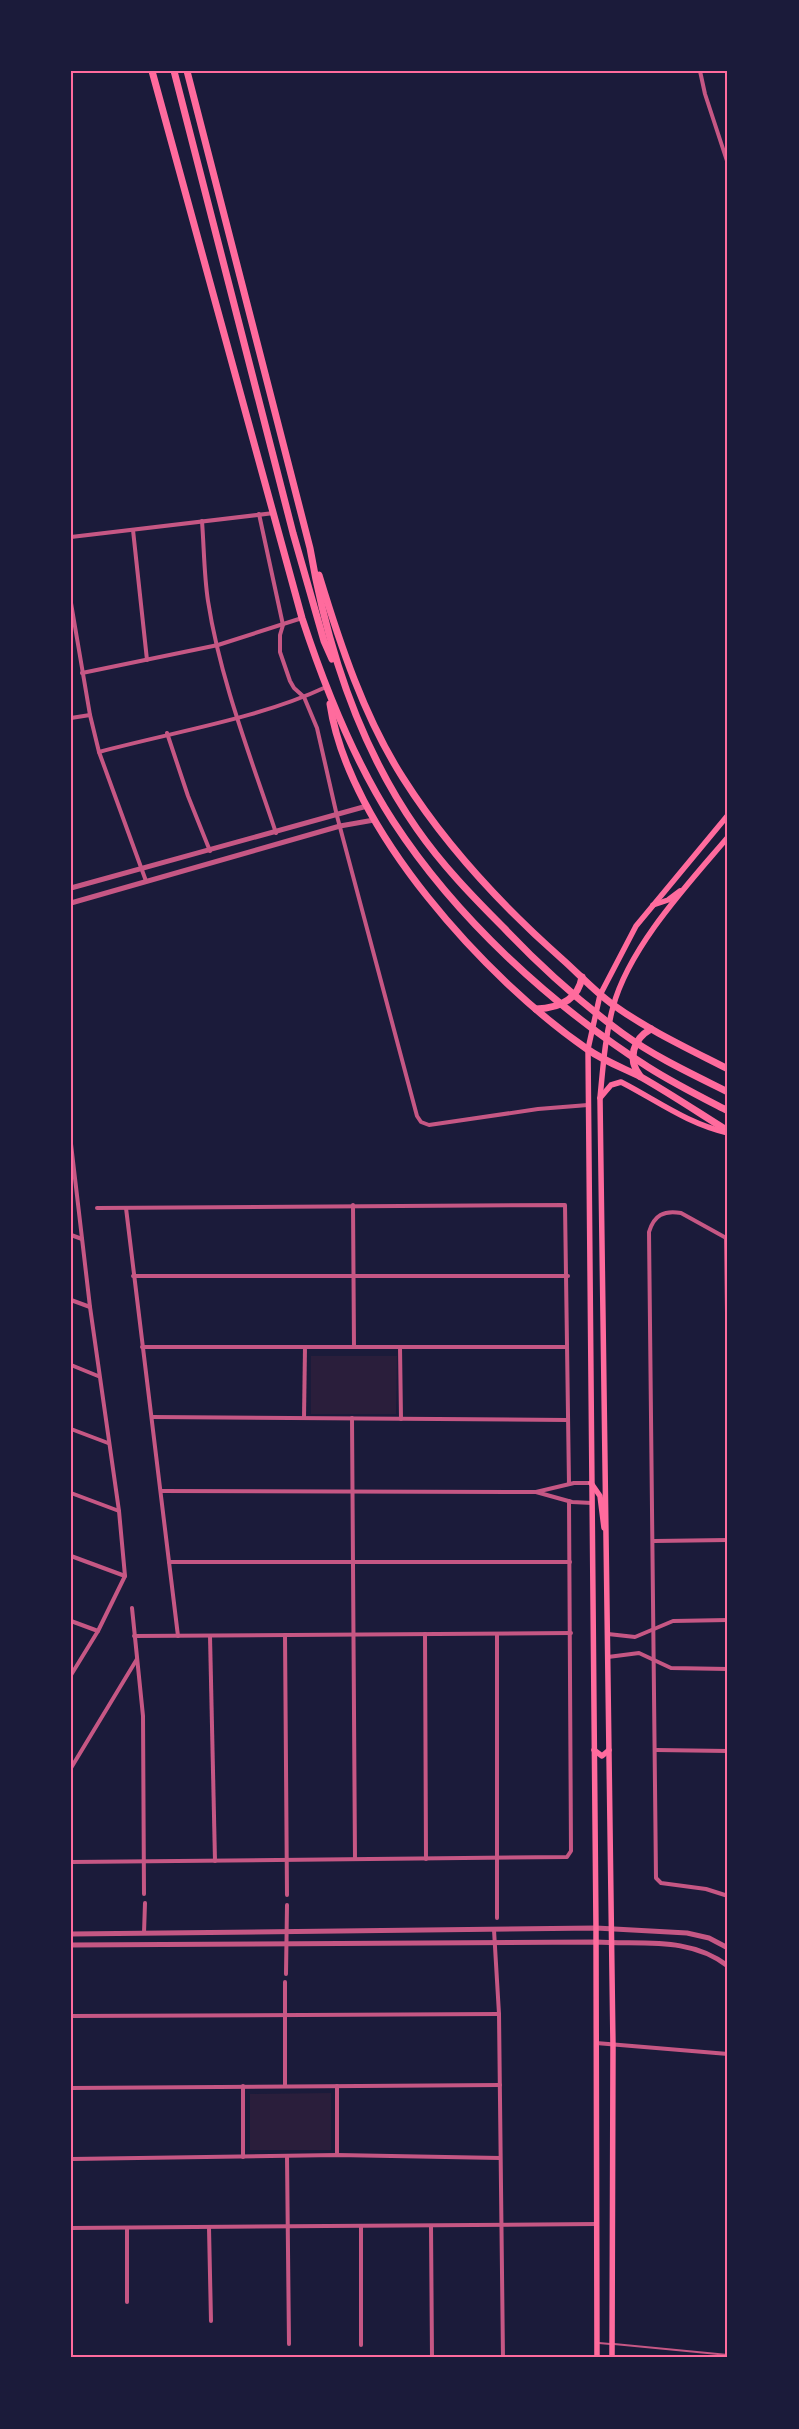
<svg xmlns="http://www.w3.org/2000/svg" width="799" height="2429" font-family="'Sofia Sans Condensed',sans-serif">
	<rect width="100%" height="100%" fill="#1b1b3a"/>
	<!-- green -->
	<g fill="#2a1e3b">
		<polygon points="311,1356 397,1356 396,1414 311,1414"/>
		<polygon points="331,2093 331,2150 250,2150 250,2094"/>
	</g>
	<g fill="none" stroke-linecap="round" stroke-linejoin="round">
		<!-- service -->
		<g stroke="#c65784" stroke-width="2">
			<polyline points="599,2343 610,2344"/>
			<polyline points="614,2344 728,2355"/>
		</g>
		<!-- minor -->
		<g stroke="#c65784" stroke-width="4">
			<polyline points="700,71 705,94 728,164"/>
			<polyline points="259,514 283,625 280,635 280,652 290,681 294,688 304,697 317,728 337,816 417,1116 421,1122 429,1125 538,1109 588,1105"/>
			<path d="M202 521C204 547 204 575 208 601 220 679 251 758 276 833"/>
			<polyline points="133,530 147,660"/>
			<polyline points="71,537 274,513"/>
			<polyline points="71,603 90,715 99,752 146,881"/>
			<polyline points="82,673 218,645 302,618"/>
			<polyline points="71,718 90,715"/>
			<polyline points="167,733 188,796 210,851"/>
			<path d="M99 752C172 732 258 719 326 687"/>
			<polyline points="71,1144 90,1307 119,1511 125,1576 98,1631 71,1675"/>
			<polyline points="353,1205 354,1347"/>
			<polyline points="97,1208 565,1205 569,1484"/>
			<polyline points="126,1208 178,1636"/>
			<polyline points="71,1235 82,1239"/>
			<polyline points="726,1238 728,1387"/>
			<path d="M728 1239 681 1213C664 1210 654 1215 649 1232L656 1878 661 1883 706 1889 728 1896"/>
			<polyline points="133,1276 568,1276"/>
			<polyline points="71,1300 90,1307"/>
			<polyline points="142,1347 567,1347"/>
			<polyline points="400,1347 401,1419"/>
			<polyline points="71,1365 98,1376"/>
			<polyline points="152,1417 568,1420"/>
			<polyline points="304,1418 305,1347"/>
			<polyline points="352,1418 355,1859"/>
			<polyline points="71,1429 108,1443"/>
			<polyline points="161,1491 536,1492 574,1483 591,1483"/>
			<polyline points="536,1492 572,1502 592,1503"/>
			<polyline points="71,1493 119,1511"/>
			<polyline points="654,1541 728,1540"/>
			<polyline points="71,1556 125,1576"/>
			<polyline points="169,1562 570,1562"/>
			<polyline points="132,1608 143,1716 144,1894"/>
			<polyline points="71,1621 98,1631"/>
			<polyline points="425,1634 426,1859"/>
			<polyline points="608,1634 635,1637 673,1621 728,1620"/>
			<polyline points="285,1635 287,1895"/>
			<polyline points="134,1636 571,1633"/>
			<polyline points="210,1636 215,1861"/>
			<polyline points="608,1657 639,1653 671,1668 728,1669"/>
			<polyline points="656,1750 728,1751"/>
			<polyline points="71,1768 137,1659"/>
			<polyline points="71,1862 567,1857 571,1851 569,1501"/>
			<polyline points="497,1918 497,1634"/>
			<polyline points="494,1930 499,2014 503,2358"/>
			<polyline points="144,1933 145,1903"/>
			<polyline points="286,1974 287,1905"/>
			<polyline points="71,2016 499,2014"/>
			<polyline points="596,2043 728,2054"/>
			<polyline points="285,2085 285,1982"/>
			<polyline points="71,2088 500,2085"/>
			<polyline points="337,2155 337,2086"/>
			<polyline points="287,2156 289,2344"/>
			<polyline points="243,2157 243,2086"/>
			<polyline points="71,2159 337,2155 500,2158"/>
			<polyline points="431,2226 432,2358"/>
			<polyline points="361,2227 361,2345"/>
			<polyline points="71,2228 597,2224"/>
			<polyline points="209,2228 211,2321"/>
			<polyline points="127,2302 127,2228"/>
		</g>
		<!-- tertiary -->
		<g stroke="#c65784" stroke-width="5">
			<polyline points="71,888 367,806"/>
			<polyline points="71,903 340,826 374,820"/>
			<polyline points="71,1934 596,1928 687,1933 709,1938 728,1948"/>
			<path d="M71 1945 596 1942C642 1945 689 1936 728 1966"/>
		</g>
		<!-- secondary -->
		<g stroke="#ff6b9d" stroke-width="5.5">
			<polyline points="653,905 668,900 680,891"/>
			<path d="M600 1098 611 1085 621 1082C658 1101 686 1123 728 1133"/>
			<polyline points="591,1483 600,1496 604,1528"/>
			<polyline points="594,1750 602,1756 609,1750"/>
			<polyline points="597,2358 596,1928 588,1049 600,995 636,926 728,815"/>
			<path d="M612 2358 613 2046 600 1098C603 1067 605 1037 613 1007 629 947 688 884 728 837"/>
		</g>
		<!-- trunk -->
		<g stroke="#ff6b9d" stroke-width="7">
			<path d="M152 71 302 618C325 688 353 759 393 821 456 918 551 1005 648 1067 673 1083 701 1097 728 1111"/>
			<polyline points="174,71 293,533 324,641 332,659"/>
			<path d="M187 71 310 548C327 647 359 746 417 829 442 865 473 897 504 928 540 966 580 1002 622 1033 655 1057 692 1074 728 1092"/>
			<path d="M319 575C340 644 364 717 403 778 446 846 501 905 562 959 579 974 594 991 612 1004 648 1030 689 1049 728 1069"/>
			<path d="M330 704C348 828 487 980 587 1049 604 1061 623 1068 641 1077 671 1094 699 1113 728 1131"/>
			<path d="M536 1009C558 1008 578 1001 582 977"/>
			<path d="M640 1076C627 1059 633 1039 651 1029"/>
		</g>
	</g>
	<!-- border -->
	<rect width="799" height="2429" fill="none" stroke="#1b1b3a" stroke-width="145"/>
	<rect x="72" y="72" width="654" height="2284" fill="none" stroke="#ff6b9d" stroke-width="2"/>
</svg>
